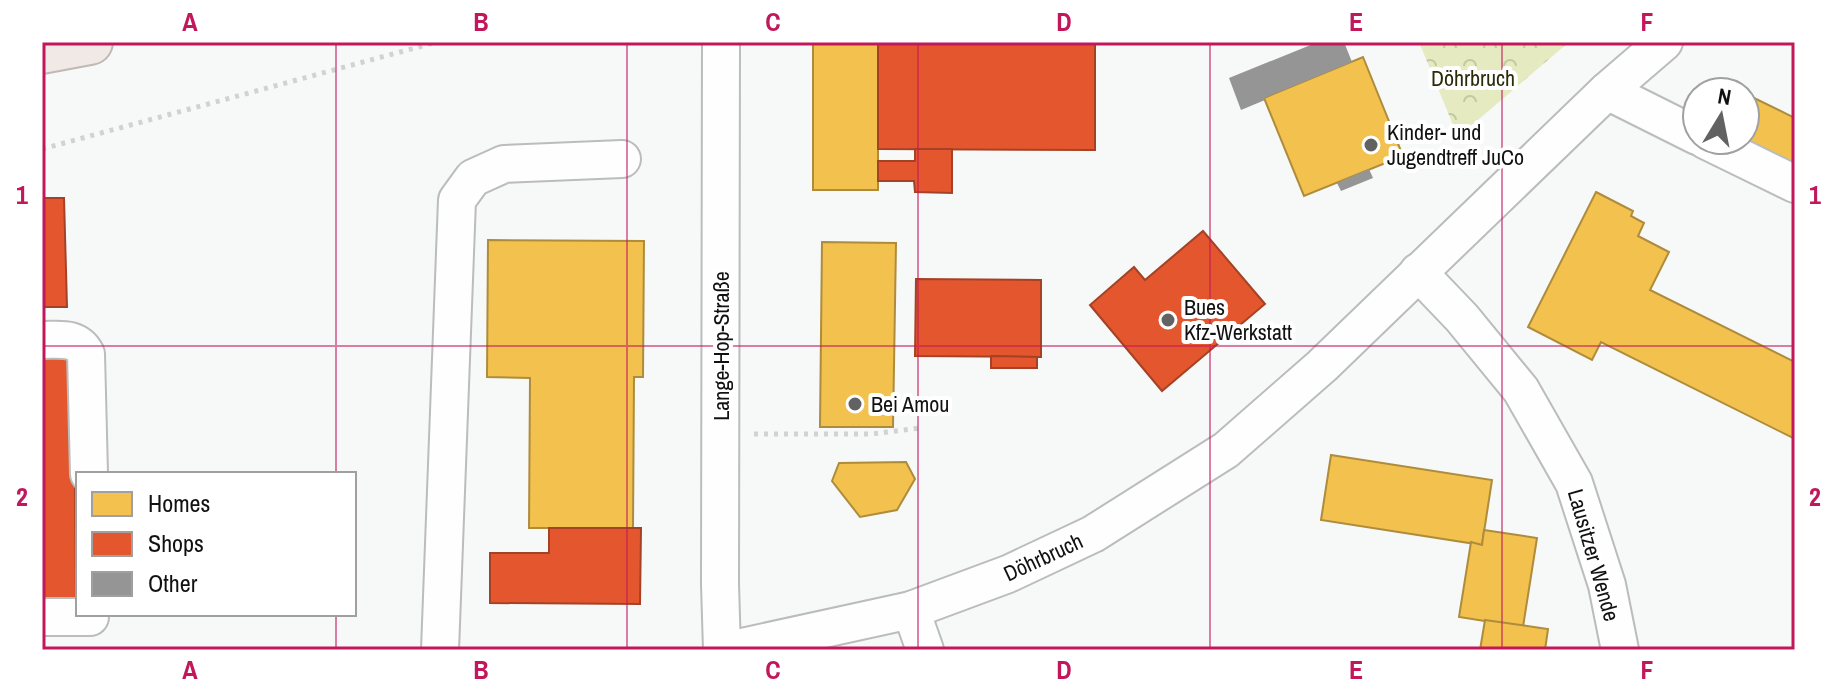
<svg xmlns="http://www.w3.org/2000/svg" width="1837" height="692" font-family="'Archivo Narrow',sans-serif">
	<defs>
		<pattern id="park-crowns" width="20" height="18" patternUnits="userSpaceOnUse" patternTransform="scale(2)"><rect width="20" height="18" fill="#e5eac0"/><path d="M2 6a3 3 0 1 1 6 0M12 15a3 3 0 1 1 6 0" fill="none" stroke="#c3c8a4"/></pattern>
	</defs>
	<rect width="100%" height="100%" fill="#f7f8f8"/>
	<!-- park -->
	<polygon fill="url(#park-crowns)" points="1419,42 1569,42 1458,137"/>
	<!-- homes -->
	<g fill="#f2c14e" stroke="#ae8c3c" stroke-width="2">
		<rect x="813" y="42" width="65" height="148"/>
		<polygon points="1363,57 1403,156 1304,196 1264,98"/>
		<polygon points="1752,97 1795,118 1795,166 1745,140 1745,112"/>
		<polygon points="1596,192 1633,211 1631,216 1644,223 1638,236 1669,252 1650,290 1795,362 1795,439 1601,342 1592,360 1528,327"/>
		<polygon points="488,240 644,241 643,377 634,377 633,528 529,528 530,378 487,377"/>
		<polygon points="822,242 896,243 893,427 820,427"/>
		<polygon points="1331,455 1492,480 1482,545 1321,520"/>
		<polygon points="906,462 915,479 897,510 860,517 832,481 839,463"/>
		<polygon points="1484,530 1537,538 1523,627 1459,617 1471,542 1482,545"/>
		<polygon points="1485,620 1548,629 1545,650 1480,650"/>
	</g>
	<!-- shops -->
	<g fill="#e4572e" stroke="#a54226" stroke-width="2">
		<polygon points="878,42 1095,42 1095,150 878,149"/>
		<polygon points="915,149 952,149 952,193 915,192 914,181 878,181 878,161 915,161"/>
		<polygon points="42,198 64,198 67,307 42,307"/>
		<polygon points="1203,231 1265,304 1162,391 1090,305 1134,267 1145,280"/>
		<polygon points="916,279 1041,280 1041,357 915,356"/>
		<polygon points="74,356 76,608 42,608 42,357"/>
		<polygon points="991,356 1037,357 1037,368 991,368"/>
		<polygon points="549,528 641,528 640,604 490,603 490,553 549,553"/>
	</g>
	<!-- building -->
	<g fill="#959596">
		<polygon points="1318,42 1344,42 1352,62 1264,98 1265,100 1241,110 1229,78"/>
		<polygon points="1369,169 1373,178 1341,191 1337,183"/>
	</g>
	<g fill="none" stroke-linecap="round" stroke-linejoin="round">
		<!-- minor casing -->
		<g stroke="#bbbcbc" stroke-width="40">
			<g id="minor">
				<polyline points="721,42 720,584 722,650"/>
				<polyline points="1607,91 1697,136"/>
				<polyline points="1705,140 1795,184"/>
				<polyline points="1418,272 1462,318 1521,390 1574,483 1607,585 1620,650"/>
				<path d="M42 340C59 340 77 336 86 354L89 474"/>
				<polyline points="911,610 925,650"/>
				<polyline points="42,617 90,617"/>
				<polyline points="440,650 457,200 473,178 504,164 622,159"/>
				<polyline points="728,650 911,610 1008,574 1093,534 1226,450 1322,366 1607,91 1664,42"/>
			</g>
		</g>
		<!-- highway casing -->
		<g stroke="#c0b8b5" stroke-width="48">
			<polyline id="highway" points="42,51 90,42"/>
		</g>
		<!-- path -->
		<g stroke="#d2d2d3" stroke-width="5" stroke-dasharray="4 6" stroke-linecap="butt">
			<polyline points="42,149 437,42"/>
			<polyline points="754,434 871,434 920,428"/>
		</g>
		<!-- minor -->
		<use href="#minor" stroke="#fefefe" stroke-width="36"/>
		<!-- highway -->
		<use href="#highway" stroke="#f1e9e5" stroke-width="44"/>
	</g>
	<!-- grid -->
	<path fill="none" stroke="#c2185b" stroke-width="2" stroke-opacity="0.55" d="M336 42V474M627 42V650M918 42V650M1210 42V650M1502 42V650M42 346H1795M336 614V650"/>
	<!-- markers -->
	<g fill="#626262" stroke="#fff" stroke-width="3">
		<circle cx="1371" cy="145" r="8"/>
		<circle cx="1168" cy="320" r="8"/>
		<circle cx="855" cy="404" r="8"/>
	</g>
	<g text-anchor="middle" stroke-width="8" stroke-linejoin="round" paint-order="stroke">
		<!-- park labels -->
		<g font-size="22" fill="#2a2c07" stroke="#fff">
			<text x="1473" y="86">Döhrbruch</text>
		</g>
		<!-- poi labels -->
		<g font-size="22" fill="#111112" stroke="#fff" text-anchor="start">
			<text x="1387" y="140">Kinder- und<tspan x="1387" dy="25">Jugendtreff JuCo</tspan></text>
			<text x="1184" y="315">Bues<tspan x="1184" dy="25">Kfz-Werkstatt</tspan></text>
			<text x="871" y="412">Bei Amou</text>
		</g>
		<!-- street labels -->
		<g font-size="22" fill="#111112" stroke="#fff">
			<text transform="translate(721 346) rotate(-90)" y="8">Lange-Hop-Straße</text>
			<text transform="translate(1594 555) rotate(74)" y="8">Lausitzer Wende</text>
			<text transform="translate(1043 557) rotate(-25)" y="8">Döhrbruch</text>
		</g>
	</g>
	<!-- border -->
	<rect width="1837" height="692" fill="none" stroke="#ffffff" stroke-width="88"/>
	<!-- legend -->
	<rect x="76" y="472" width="280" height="144" fill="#ffffff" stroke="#a0a0a0" stroke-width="2"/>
	<rect x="92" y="492" width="40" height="24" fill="#f2c14e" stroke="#a0a0a0" stroke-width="2"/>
	<text x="148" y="512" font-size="24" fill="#111112">Homes</text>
	<rect x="92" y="532" width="40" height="24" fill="#e4572e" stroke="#a0a0a0" stroke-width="2"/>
	<text x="148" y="552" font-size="24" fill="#111112">Shops</text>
	<rect x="92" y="572" width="40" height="24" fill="#959596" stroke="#a0a0a0" stroke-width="2"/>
	<text x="148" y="592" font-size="24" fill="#111112">Other</text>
	<!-- north arrow -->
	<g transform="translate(1721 116) rotate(10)"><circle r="38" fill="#ffffff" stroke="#a0a0a0" stroke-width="2"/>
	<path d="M0-6L14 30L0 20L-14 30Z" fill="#626262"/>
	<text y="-12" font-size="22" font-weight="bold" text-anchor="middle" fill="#111112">N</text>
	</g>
	<rect x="44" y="44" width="1749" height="604" fill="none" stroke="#c2185b" stroke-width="3"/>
	<g font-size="26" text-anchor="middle" font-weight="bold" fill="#c2185b">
		<text x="190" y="31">A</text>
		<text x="481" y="31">B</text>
		<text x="773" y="31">C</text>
		<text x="1064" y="31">D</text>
		<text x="1356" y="31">E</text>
		<text x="1647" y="31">F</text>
		<text x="22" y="204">1</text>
		<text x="1815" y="204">1</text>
		<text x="22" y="506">2</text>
		<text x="1815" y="506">2</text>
		<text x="190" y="679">A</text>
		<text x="481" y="679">B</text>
		<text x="773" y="679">C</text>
		<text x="1064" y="679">D</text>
		<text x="1356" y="679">E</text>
		<text x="1647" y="679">F</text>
	</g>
</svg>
